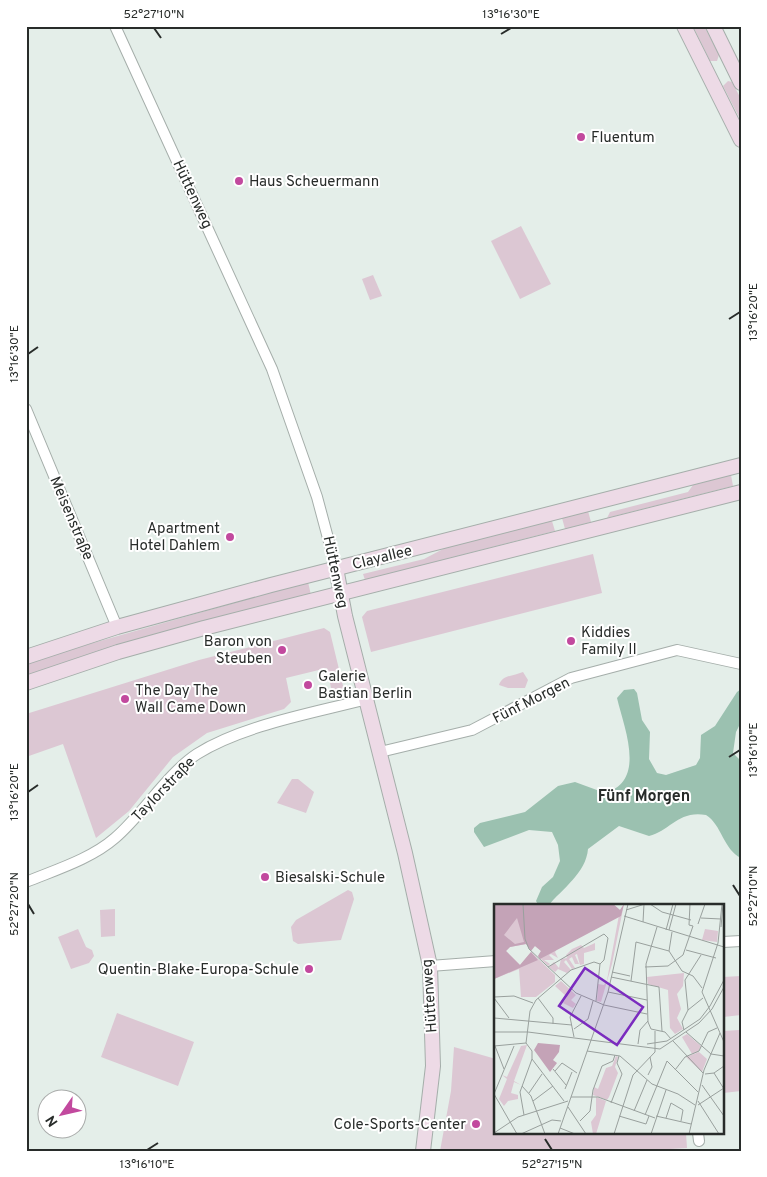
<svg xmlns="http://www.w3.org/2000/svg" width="767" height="1177" font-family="Overpass,sans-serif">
	<rect width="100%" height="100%" fill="#e4eee9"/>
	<!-- green -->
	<g fill="#dcc7d3">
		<polygon points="693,26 704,26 719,55 717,61 710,61"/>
		<polygon points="728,81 732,82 741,99 741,121 723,86"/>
		<polygon points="521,226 551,284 520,299 491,241"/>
		<polygon points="373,275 382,296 370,300 362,279"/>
		<polygon points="731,475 733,486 607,518 610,512 688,492 693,485"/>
		<polygon points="588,511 591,522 565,529 562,518"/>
		<polygon points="552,521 555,531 365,580 363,574 424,559 445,548"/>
		<polygon points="593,554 602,593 371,652 362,617 367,611"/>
		<polygon points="308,582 311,595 209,620 108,648 26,676 26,662"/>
		<polygon points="324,628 330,632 344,690 333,698 327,668 286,678 291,702 284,709 207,733 173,757 129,811 96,838 63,744 26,757 26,714 199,660"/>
		<path d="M523 672 528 680 525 688H508L499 685C502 675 514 676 523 672Z"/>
		<polygon points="292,779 298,779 314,792 306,813 277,803"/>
		<polygon points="348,890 352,892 354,899 341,940 298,944 293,941 291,927 296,920"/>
		<polygon points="115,909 115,936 101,937 100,910"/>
		<polygon points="78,929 86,947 92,950 94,956 89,963 71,969 58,937"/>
		<polygon points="741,976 741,1015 723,1017 723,977"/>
		<polygon points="117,1013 194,1042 178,1086 101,1057"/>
		<polygon points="739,1030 741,1091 723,1093 723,1031"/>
		<polygon points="454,1047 496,1059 496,1133 686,1133 687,1148 637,1151 440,1151 451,1091"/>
	</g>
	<!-- water -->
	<path fill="#9bc1b0" d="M634 689 637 693 642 720 650 732 649 759 657 773 666 775 696 765 700 758 701 735 715 726 737 692 741 689V722L736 732 733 753 741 761V858C723 849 722 825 706 815 678 810 670 831 649 836L619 826 588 849C586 873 563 888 548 906H539L536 901 542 887 553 877 560 861 558 845 552 832 529 830 484 847 474 832V828L480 823 525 812 558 786 575 782 605 793C647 781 624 728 617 698L624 690Z"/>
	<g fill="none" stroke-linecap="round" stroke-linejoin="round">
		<!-- minor casing -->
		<g stroke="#a5aeaa" stroke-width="12">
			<g id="minor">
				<polyline points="115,26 272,369 317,497 336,568"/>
				<polyline points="26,409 117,627"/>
				<polyline points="380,752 472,730 571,678 677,650 741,664"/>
				<path d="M26 882C55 870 91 859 115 838 143 814 168 773 197 754 243 725 314 713 367 699"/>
				<polyline points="723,942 741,941"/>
				<polyline points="430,966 496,961"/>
				<polyline points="698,1133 699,1141"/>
			</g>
		</g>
		<!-- secondary casing -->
		<g stroke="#a5aeaa" stroke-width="16">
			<g id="secondary">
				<polyline points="684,26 741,140"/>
				<polyline points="713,26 741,83"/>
				<polyline points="336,568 345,616 405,853 430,966 433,1066 423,1151"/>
				<polyline points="26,657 117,627 271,585 741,465"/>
				<polyline points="26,683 118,652 204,628 741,492"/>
			</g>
		</g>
		<!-- minor -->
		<use href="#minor" stroke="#fff" stroke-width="10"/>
		<!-- secondary -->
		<use href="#secondary" stroke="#eddae6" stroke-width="14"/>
	</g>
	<!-- ticks -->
	<path fill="none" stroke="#282c2a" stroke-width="2" d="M154 28 161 38M501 34 511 28M729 319 740 312M28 354 38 347M729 757 740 750M28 792 38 785M733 885 740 896M28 904 34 914M545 1139 552 1150M147 1150 158 1143"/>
	<!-- markers -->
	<g fill="#c2499e" stroke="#fff" stroke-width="2">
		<circle cx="581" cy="137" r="5"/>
		<circle cx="239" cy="181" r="5"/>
		<circle cx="230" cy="537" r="5"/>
		<circle cx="571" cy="641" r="5"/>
		<circle cx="282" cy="650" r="5"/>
		<circle cx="308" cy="685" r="5"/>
		<circle cx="125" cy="699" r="5"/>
		<circle cx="265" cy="877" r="5"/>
		<circle cx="309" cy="969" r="5"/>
		<circle cx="476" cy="1124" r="5"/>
	</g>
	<g text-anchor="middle" stroke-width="4" stroke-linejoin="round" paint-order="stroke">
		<!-- poi labels -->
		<g font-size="15" fill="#282c2a" stroke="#fff" text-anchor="start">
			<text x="591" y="142">Fluentum</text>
			<text x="249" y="186">Haus Scheuermann</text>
			<text x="220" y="533" text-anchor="end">Apartment<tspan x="220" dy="17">Hotel Dahlem</tspan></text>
			<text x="581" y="637">Kiddies<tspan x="581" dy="17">Family II</tspan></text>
			<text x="272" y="646" text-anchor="end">Baron von<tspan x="272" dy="17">Steuben</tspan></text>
			<text x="318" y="681">Galerie<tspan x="318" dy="17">Bastian Berlin</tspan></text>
			<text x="135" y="695">The Day The<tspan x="135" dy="17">Wall Came Down</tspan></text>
			<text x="275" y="882">Biesalski-Schule</text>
			<text x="299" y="974" text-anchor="end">Quentin-Blake-Europa-Schule</text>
			<text x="466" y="1129" text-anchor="end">Cole-Sports-Center</text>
		</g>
		<!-- street labels -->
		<g font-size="15" fill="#282c2a" stroke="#fff">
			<text transform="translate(193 194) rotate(65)" y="5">Hüttenweg</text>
			<text transform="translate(72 518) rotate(67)" y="5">Meisenstraße</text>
			<text transform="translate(382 557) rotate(-14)" y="5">Clayallee</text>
			<text transform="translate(336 572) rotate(78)" y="5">Hüttenweg</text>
			<text transform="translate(531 700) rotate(-27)" y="5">Fünf Morgen</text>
			<text transform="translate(163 789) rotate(-46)" y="5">Taylorstraße</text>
			<text transform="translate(429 996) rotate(-94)" y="5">Hüttenweg</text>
		</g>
		<!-- neighbourhood labels -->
		<g font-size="16" font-weight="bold" fill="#282c2a" stroke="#fff">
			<text x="644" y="801">Fünf Morgen</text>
		</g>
	</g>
	<!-- overview -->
	<g transform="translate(494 904)">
		<rect width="230" height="230" fill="#e4eee9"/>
		<path d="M0 0H119L126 6 130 0 118 60 107 98 103 97 104 80 110 81 113 76 125 11 63 45 61 48 64 54 57 50 55 51 60 56H50L56 60 54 62 44 52 47 47 41 42 32 40 16 43 12 47 26 61 37 48 61 71V78L42 93H27L25 65 0 75ZM211 25 224 27 223 38 208 36ZM101 39V46L90 49V60L86 61 83 50 81 51 85 60H81L78 53 75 55 81 64 78 65 72 56 70 58 77 66 73 69 64 65 61 68 55 63 60 58 65 64 67 55 73 54 72 51 78 45 87 41 90 44ZM190 69 189 82 183 90 187 105 183 114 189 125 181 130 176 124 174 86 154 80 153 73ZM67 77 82 91 77 96 82 100 79 104 69 99 73 93 61 82ZM193 130 207 142 204 148 198 150 188 133ZM33 141 20 177 27 181 20 178 17 189 24 191V195L14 197 10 202 5 195 13 175 8 171 13 173 27 142ZM205 148 213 155 208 168 192 153ZM122 152 124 153 121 163 124 169 115 193 113 196 99 191 100 183 104 185 112 164 118 162ZM102 193 112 197 102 230H99L97 218 102 211Z" fill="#dcc7d3"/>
		<path d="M0 0H119L126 6 130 0 127 12 46 55 44 52 47 47 41 42 37 47 32 40 16 43 12 47 26 61 37 48 44 56 0 75ZM23 14 30 38 21 40 10 31ZM44 139 66 141 65 148 59 156 63 159 56 168 40 146Z" fill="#c4a3b7" fill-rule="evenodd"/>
		<path fill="none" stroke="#99a09d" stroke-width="1" d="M29 0 31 35 35 45 82 89 110 101M156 0 168 8 197 16M132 6 151 0M130 12 230 43M207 14 227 15M149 18 150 0M204 20 211 0M163 23 152 60 154 118 157 125 171 128 177 135M227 23 229 0M172 26 179 0M175 26 182 0M178 28 175 47 188 67 199 72 208 84M224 39 228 0M224 39 208 88 230 138M192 46 222 54M54 63 110 30 114 34 110 56 106 60M151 63 174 62 189 51 199 22 195 21 196 0M118 68 136 72M117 73 165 83 168 127M137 77 142 38 175 47M114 88 153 96M0 93 20 92 39 99M0 94 15 114M44 94 59 114V120M102 97 106 60M110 101 153 110M216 102 230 76M218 105 230 83M194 106 209 94M0 114 78 121M80 125 94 115 99 97M190 126 188 118 194 106 191 76 207 51M0 128H34L166 145 205 119 218 105M192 128 217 150 230 152M80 133 76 113 87 92M179 137 209 169M32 139 36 107 42 96 77 66 100 58 106 60M32 139 38 147V155L70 197M144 140 146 126 154 117M153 140 173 137 206 115 216 102M0 142 32 139M1 142 10 165M93 147 126 152 158 180 184 190 201 201M173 157 204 188M59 165 72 181M181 166 191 153 205 147 214 128 223 124M61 167 68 159 83 169M220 169 230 185M211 170 220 169 230 162M154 171 158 163 156 153M208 181 230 212M28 182 37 192 51 230M71 185 78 168M35 189 48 170M0 190 20 142M0 190 23 230M77 193H104L161 214M39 197 59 182M204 197 225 230M117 199 128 170 123 159 125 152M204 201 230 184M74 203 92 230M140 207 153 176M30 211 26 188 38 155M151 211 173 157M125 212 152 220 155 212M162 212 197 220M172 214 177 199 189 206 187 217M86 217 96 207 99 186 108 162 119 157 121 151M66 224 81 230M0 229 24 213 74 197M27 230 58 216 67 217M64 230 114 88 134 0M120 230 139 171 161 148V127M157 230 172 186M195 230 210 166 226 129"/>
		<path fill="#7b2cbf" fill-opacity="0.15" stroke="#7b2cbf" stroke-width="2.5" d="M91 64 149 103 123 141 65 102Z"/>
		<rect width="230" height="230" fill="none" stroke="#282c2a" stroke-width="2.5"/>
	</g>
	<!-- border -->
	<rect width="767" height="1177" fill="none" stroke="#ffffff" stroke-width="55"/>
	<!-- north arrow -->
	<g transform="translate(62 1114) rotate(236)"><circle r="24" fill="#ffffff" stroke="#a9abaa"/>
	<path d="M0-4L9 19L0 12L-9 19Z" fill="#c2499e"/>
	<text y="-8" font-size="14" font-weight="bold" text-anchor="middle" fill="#282c2a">N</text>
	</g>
	<rect x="28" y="28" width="712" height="1122" fill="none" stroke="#282c2a" stroke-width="2"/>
	<g font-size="12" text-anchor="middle" fill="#282c2a">
		<text x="154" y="18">52°27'10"N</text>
		<text x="511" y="18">13°16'30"E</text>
		<text transform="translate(753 312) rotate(-90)" y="4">13°16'20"E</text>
		<text transform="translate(14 354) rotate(-90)" y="4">13°16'30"E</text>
		<text transform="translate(753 750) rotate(-90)" y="4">13°16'10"E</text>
		<text transform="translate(14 792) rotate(-90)" y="4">13°16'20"E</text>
		<text transform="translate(753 896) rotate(-90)" y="4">52°27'10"N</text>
		<text transform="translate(14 904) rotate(-90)" y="4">52°27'20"N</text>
		<text x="147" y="1168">13°16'10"E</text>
		<text x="552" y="1168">52°27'15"N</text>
	</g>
</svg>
